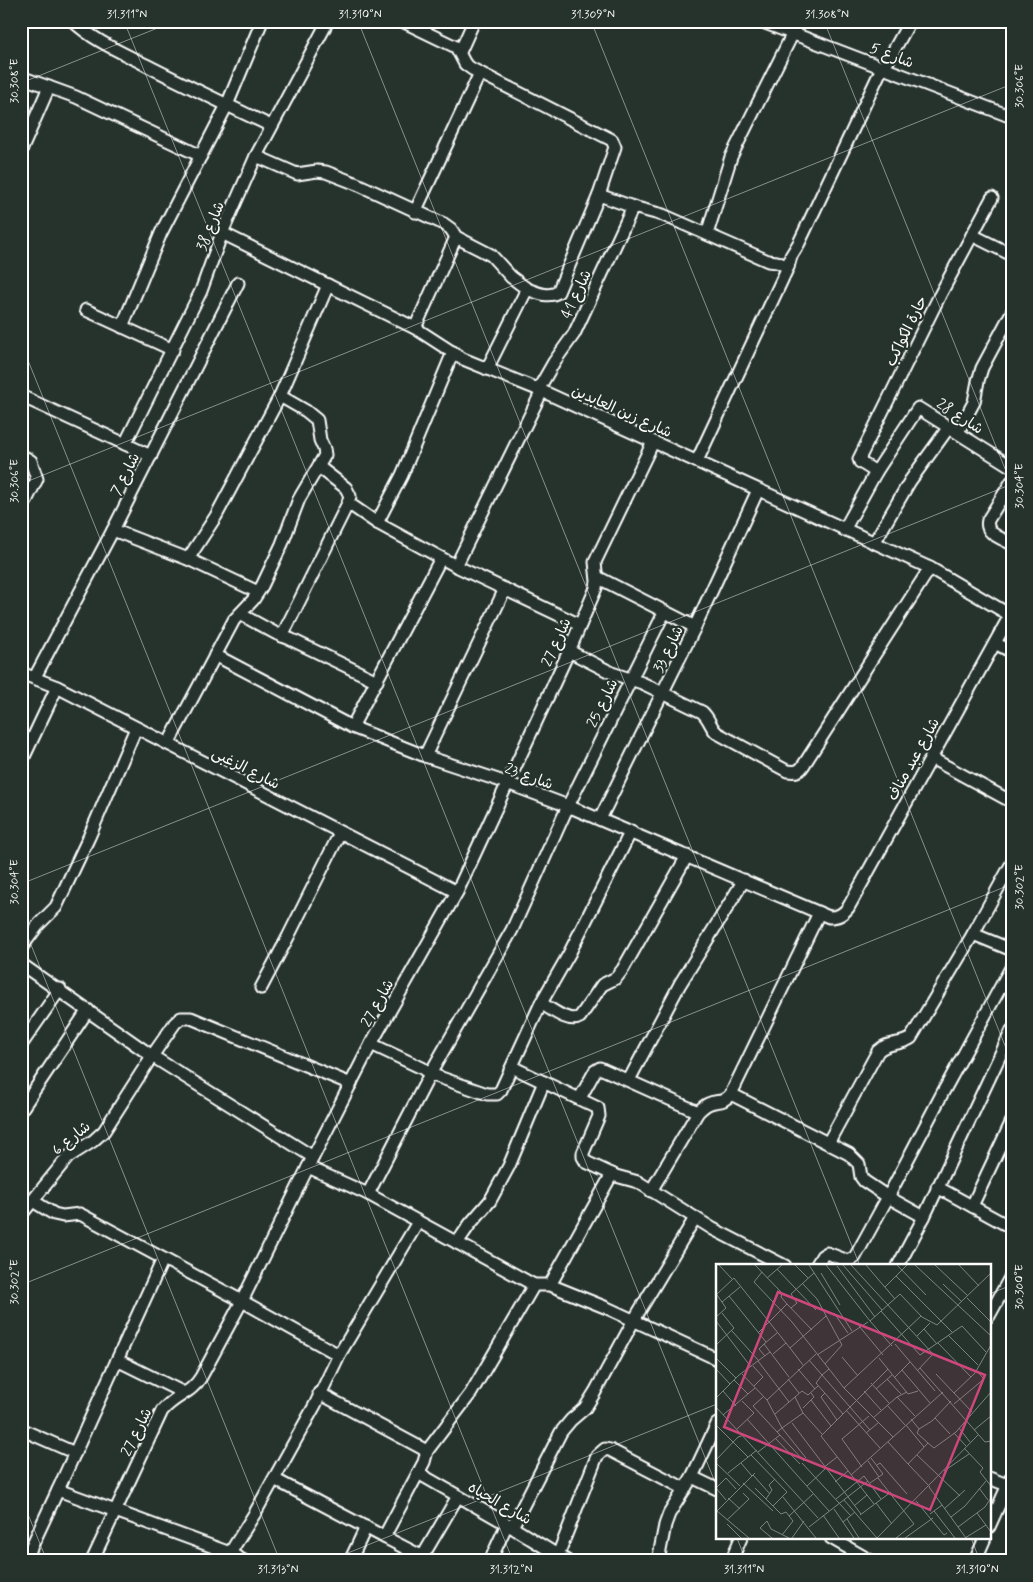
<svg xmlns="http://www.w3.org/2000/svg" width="1033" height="1582" font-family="Mynerve,'Playpen Sans Arabic',sans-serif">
	<rect width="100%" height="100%" fill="#26332d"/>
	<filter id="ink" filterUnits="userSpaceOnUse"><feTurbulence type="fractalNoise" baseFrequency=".02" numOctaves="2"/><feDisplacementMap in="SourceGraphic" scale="10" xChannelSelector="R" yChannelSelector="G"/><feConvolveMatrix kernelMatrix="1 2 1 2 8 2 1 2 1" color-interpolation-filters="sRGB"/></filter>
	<g filter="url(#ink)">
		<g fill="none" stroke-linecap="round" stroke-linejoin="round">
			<!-- minor casing -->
			<g stroke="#fff" stroke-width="15">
				<g id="minor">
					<path d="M73 21C94 41 121 52 146 65 187 86 229 106 271 126"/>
					<polyline points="402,21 456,47 465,64 472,69 612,140 615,147 599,195 633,207 663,215 768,261 777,262 788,267 791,256 799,243 882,68"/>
					<polyline points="760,21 1012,117"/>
					<polyline points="460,52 474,21"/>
					<polyline points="884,68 910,21"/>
					<polyline points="21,77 76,97 201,156"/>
					<polyline points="21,151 49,87"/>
					<polyline points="256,156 297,174 317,171 326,172 357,184 444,224 451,229 456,237 491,255 511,277 527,289"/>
					<polyline points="415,212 480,73"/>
					<polyline points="222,233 415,328 463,359 542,391 930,568 1010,615"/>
					<polyline points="707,234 731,157 799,21"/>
					<polyline points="972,235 1012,255"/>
					<polyline points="86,310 173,350"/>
					<polyline points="122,327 161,233 227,105 262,21"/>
					<polyline points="415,328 456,237"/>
					<path d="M487 369 527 289C538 293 548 298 558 292L599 195"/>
					<polyline points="538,390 554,362 574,334 633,207"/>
					<polyline points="21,396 151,456"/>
					<polyline points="958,432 974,402 978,381 982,368 1012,312"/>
					<polyline points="125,444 201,291 222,233 256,156 328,21"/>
					<polyline points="21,455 31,461 37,479 21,511"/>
					<polyline points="697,461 788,267"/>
					<polyline points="319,467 346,488 350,496 348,503 377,523 402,475 453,352"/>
					<polyline points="876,472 860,462 859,459 940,295 992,198"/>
					<path d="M1012 481 988 520C984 534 1002 538 1012 544"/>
					<polyline points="377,523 456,566 580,625"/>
					<polyline points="113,530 188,559 258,592"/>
					<polyline points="844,530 876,472 918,408 1012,467"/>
					<polyline points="874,543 910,481 949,427"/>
					<polyline points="188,559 216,516 280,396 328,285"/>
					<polyline points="456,566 542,391"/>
					<polyline points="597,577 695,627"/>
					<polyline points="240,614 275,633 290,639 377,681"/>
					<polyline points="282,636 348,503"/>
					<polyline points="995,643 1012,652"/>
					<path d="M569 651 612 673 642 683 702 712C710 719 710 727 717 733L787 771C795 772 799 772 803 766L930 568"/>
					<path d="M215 655 352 727 425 756 507 783 568 806 829 917C838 917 842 915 848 908L1012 612"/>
					<polyline points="21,673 57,687 457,892"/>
					<polyline points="35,677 113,530 238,283"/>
					<polyline points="352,727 441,558"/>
					<polyline points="168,744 234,620 253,600 262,586 282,544 299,499 325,455 324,449 320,440 317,420 306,411 280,396"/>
					<polyline points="425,756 505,589"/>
					<polyline points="931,758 1012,802"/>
					<polyline points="21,763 57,687"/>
					<polyline points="600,819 695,627 758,490"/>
					<polyline points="973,934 1012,950"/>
					<polyline points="21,948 38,925 56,907 89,837 136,728"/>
					<polyline points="21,964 152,1056 313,1157"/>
					<polyline points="261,988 288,937 340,833"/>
					<path d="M541 1003C551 1009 569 1024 580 1017L602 985 616 978 623 969 687 856"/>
					<polyline points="371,1044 422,1068 430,1074 512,930 568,806 664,613"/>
					<polyline points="21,1045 60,989"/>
					<polyline points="512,1067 598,1108 599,1116 583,1153 583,1157 586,1162 616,1176 638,1182 713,1229 785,1266"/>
					<polyline points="629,1080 680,984 744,880"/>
					<polyline points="731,1094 849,1154 859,1164 861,1177 864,1181 888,1197 942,1094 1012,966"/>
					<polyline points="580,1098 595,1071 600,1068 698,1112"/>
					<polyline points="21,1110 88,1010"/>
					<path d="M828 1143 878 1051C888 1041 899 1046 911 1038L973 934 1012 863"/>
					<polyline points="308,1167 368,1194 534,1285 550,1285 607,1308 717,1359"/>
					<polyline points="937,1187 1012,1228"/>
					<path d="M651 1191 698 1112C701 1109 704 1106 708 1104 718 1099 721 1105 731 1094L819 913"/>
					<polyline points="368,1194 430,1074 487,1094 497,1094 501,1090 541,1003 569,954 631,831"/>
					<polyline points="33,1201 54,1214 63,1216 80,1214 242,1301 339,1355 315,1405 255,1513 225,1561"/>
					<polyline points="972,1206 1012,1121"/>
					<polyline points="21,1215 68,1157 93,1141 104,1131 152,1056 175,1023 181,1018 191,1018 351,1084"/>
					<polyline points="457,1243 470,1224 490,1201 509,1166 544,1082"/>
					<polyline points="163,1259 58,1490 230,1553 244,1561"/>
					<polyline points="816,1266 822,1256 827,1253 848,1261 855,1257 888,1197 924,1217"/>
					<polyline points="898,1266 924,1217 1012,1030"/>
					<polyline points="21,1282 22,1281"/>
					<polyline points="550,1285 612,1174"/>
					<polyline points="989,1316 1012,1274"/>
					<polyline points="339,1355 418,1222"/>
					<polyline points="117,1360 184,1393"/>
					<polyline points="319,1393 427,1451"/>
					<polyline points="21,1432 25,1431 75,1453"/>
					<polyline points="418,1473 507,1524 567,1561"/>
					<polyline points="692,1477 717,1489"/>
					<polyline points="989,1478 1007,1485"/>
					<polyline points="274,1479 384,1537 424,1462 427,1451 471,1393 534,1285"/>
					<polyline points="512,1527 561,1432 571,1420 585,1408 595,1392 634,1320 695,1218"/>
					<polyline points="989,1527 1012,1476"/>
					<polyline points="384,1537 419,1555 424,1554 458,1496"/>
					<polyline points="831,1538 871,1561"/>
					<polyline points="21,1554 28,1553 30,1550 58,1490"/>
					<polyline points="558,1555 597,1456 605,1449 610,1450 685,1489"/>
					<path d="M92 1561 162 1411C175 1395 191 1394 201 1377L242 1301 308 1167 371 1044 457 892 569 651 596 588 597 581 595 562 653 442"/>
					<polyline points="350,1561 366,1527"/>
					<polyline points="490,1561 507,1524"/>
					<polyline points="658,1561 665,1525 669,1514 692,1477 717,1424"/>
					<polyline points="731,1561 741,1538"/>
					<polyline points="975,1561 985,1538"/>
				</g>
			</g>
			<!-- minor -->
			<use href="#minor" stroke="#26332d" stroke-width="11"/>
		</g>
	</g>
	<!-- ticks -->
	<path fill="none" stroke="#fff" stroke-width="1" stroke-opacity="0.45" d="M124 21 717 1487M358 21 860 1266M591 21 1012 1063M824 21 1012 486M21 83 175 21M21 343 513 1561M21 484 1012 84M21 884 1012 484M21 920 280 1561M21 1285 1012 884M989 1294 1012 1285M21 1497 47 1561M737 1538 746 1561M971 1538 980 1561M328 1561 717 1404"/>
	<g text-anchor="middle" stroke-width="4.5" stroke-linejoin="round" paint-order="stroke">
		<!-- street labels -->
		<g font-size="15" fill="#fff" stroke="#26332d">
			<text transform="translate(892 55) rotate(21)" y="5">شارع 5</text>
			<text transform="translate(210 226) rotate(-68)" y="5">شارع 38</text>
			<text transform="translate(576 294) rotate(-65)" y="5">شارع 41</text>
			<text transform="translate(906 331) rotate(-64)" y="5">حارة الكواكب</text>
			<text transform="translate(622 411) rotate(24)" y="5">شارع زين العابدين</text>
			<text transform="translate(960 416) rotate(33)" y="5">شارع 28</text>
			<text transform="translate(125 474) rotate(-63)" y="5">شارع 7</text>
			<text transform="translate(556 642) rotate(-66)" y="5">شارع 27</text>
			<text transform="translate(668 649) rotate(-64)" y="5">شارع 33</text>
			<text transform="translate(602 703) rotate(-64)" y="5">شارع 25</text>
			<text transform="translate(913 759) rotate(-61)" y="5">شارع عبد مناف</text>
			<text transform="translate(246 768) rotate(27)" y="5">شارع الزغبى</text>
			<text transform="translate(529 776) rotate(20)" y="5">شارع 23</text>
			<text transform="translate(377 1003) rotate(-61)" y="5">شارع 27</text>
			<text transform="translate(71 1138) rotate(-39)" y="5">شارع 6</text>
			<text transform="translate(136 1432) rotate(-64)" y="5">شارع 27</text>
			<text transform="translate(500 1503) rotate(30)" y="5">شارع الحياه</text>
		</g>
	</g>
	<!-- overview -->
	<g transform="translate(716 1264)">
		<rect width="275" height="275" fill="#26332d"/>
		<path fill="none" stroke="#7d8581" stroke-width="1" d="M3 1 16 15M39 1 66 29 65 33 71 40M79 1 92 14M93 1 136 67M110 1 154 57M127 1 166 46M135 1 217 90 201 107M150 1 179 35M181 1 210 31M199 1 275 72M219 1 252 32M243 1 263 22M121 2 159 53M61 5 100 46M46 8 38 18 76 58 128 124 177 173M105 9 124 41M180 12 236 68M51 14 66 1M86 19 101 35 126 81 109 100M227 20 246 38M169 23 191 1M0 31 18 14 74 84 110 52M13 32 50 78M251 34 275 58M6 38 24 23M75 44 81 39 75 30 98 9M165 47 204 91 246 62 270 88M118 49 132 69M0 53 10 44 1 31M0 57 35 103M143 62 167 91M208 65 221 80M16 67 43 97M42 69 71 40 96 66M61 69 48 80 73 113M232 71 262 101M201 72 214 59M222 79 255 113M48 80 43 85 49 92M179 80 219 127M0 81 18 64 6 49M176 82 154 57 184 30 206 53 221 61 275 9M74 84 87 101M57 90 70 79M101 91 152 58M126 93 142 112M0 94 20 114M163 94 192 130 202 127M93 96 106 111 100 119 127 150M42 97 73 138M37 102 47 113 38 122M204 104 269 178 275 177M0 105 14 120M82 105 99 125M113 105 106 111 154 166M186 106 214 139M26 110 51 136 100 90M220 110 256 148M178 114 194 98M72 115 83 129M171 115 185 130M18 116 32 130M155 119 173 139M128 124 205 52M160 125 176 111M7 127 20 142M148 127 165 146M191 128 181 133 199 152M109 129 105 133 121 156M238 129 259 109 275 81M47 133 37 142 88 197M79 133 87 149 106 170M0 134 23 111 54 88M51 136 66 164 61 168M95 136 115 162M238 140 268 115 260 106M171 141 189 161M0 143 102 254M87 144 98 133 95 129M130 146 164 184M87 149 66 164 90 194M59 150 86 127 92 131 102 122M7 151 39 124M157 154 181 133M219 154 234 170M31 155 113 247M195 155 203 165 201 169 212 179M76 159 145 250M0 161 32 193M190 161 208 183M243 164 254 178M21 165 38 149 26 137M203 165 216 157 235 137M258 166 275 152M150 169 162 159M238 169 250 182M60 175 84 200M172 178 192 200M248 184 267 204 264 208 275 222M42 188 64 171M35 191 71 228 57 242M201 191 244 232M0 196 22 173 28 171M152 197 163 213M0 199 24 222M25 199 36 212M86 199 135 252M161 201 164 199 191 230M146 203 126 175 153 152M107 204 121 193M228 207 253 190M12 209 41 186M37 211 54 230M135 211 227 128M162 214 198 260 180 274M119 218 132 207M27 219 57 247M154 219 167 210 155 194M91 222 109 205M213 223 250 274M214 223 192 200 212 179 218 184 240 168 275 128M0 224 10 214 20 225M0 224 10 236M39 224 65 250 70 248 77 257 66 271M263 224 272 236M67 233 100 274M12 234 24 245M50 235 56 226 53 221 59 215M120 235 148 212 165 235M128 236 161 274M200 237 228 271 231 269M160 239 176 260M158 240 105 172 172 105M138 242 151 231M118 245 138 274M228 245 249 226M1 247 39 209M1 247 33 274M218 247 239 274M261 249 275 268M214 250 226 241M107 251 123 274M144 251 175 228M73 252 97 230M235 253 249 242 270 217M131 255 143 274M11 256 33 235 27 229M127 258 139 248M11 260 25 274M93 263 152 217M242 263 269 243 275 234M56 274 44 264 51 257 55 265 73 274M76 274 88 257M161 274 262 171M189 274 217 254M249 274 270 261"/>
		<path fill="#ce467c" fill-opacity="0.15" stroke="#ce467c" stroke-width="2.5" d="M62 28 269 111 214 246 8 163Z"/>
		<rect width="275" height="275" fill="none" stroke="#fff" stroke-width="2.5"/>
	</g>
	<!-- margin -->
	<rect width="1033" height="1582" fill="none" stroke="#26332d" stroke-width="55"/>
	<rect x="28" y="28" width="978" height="1526" fill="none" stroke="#fff" stroke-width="2"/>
	<g font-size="12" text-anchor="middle" fill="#fff">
		<text x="127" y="18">31.311°N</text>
		<text x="360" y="18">31.310°N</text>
		<text x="593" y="18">31.309°N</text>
		<text x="827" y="18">31.308°N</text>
		<text transform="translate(14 81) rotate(-90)" y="4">30.308°E</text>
		<text transform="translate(1019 86) rotate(-90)" y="4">30.306°E</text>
		<text transform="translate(14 481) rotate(-90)" y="4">30.306°E</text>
		<text transform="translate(1019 486) rotate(-90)" y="4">30.304°E</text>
		<text transform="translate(14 882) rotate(-90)" y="4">30.304°E</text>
		<text transform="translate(1019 887) rotate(-90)" y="4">30.302°E</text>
		<text transform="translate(14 1282) rotate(-90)" y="4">30.302°E</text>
		<text transform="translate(1019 1287) rotate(-90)" y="4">30.300°E</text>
		<text x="278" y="1573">31.313°N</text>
		<text x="511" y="1573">31.312°N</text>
		<text x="744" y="1573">31.311°N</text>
		<text x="977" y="1573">31.310°N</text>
	</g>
</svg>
